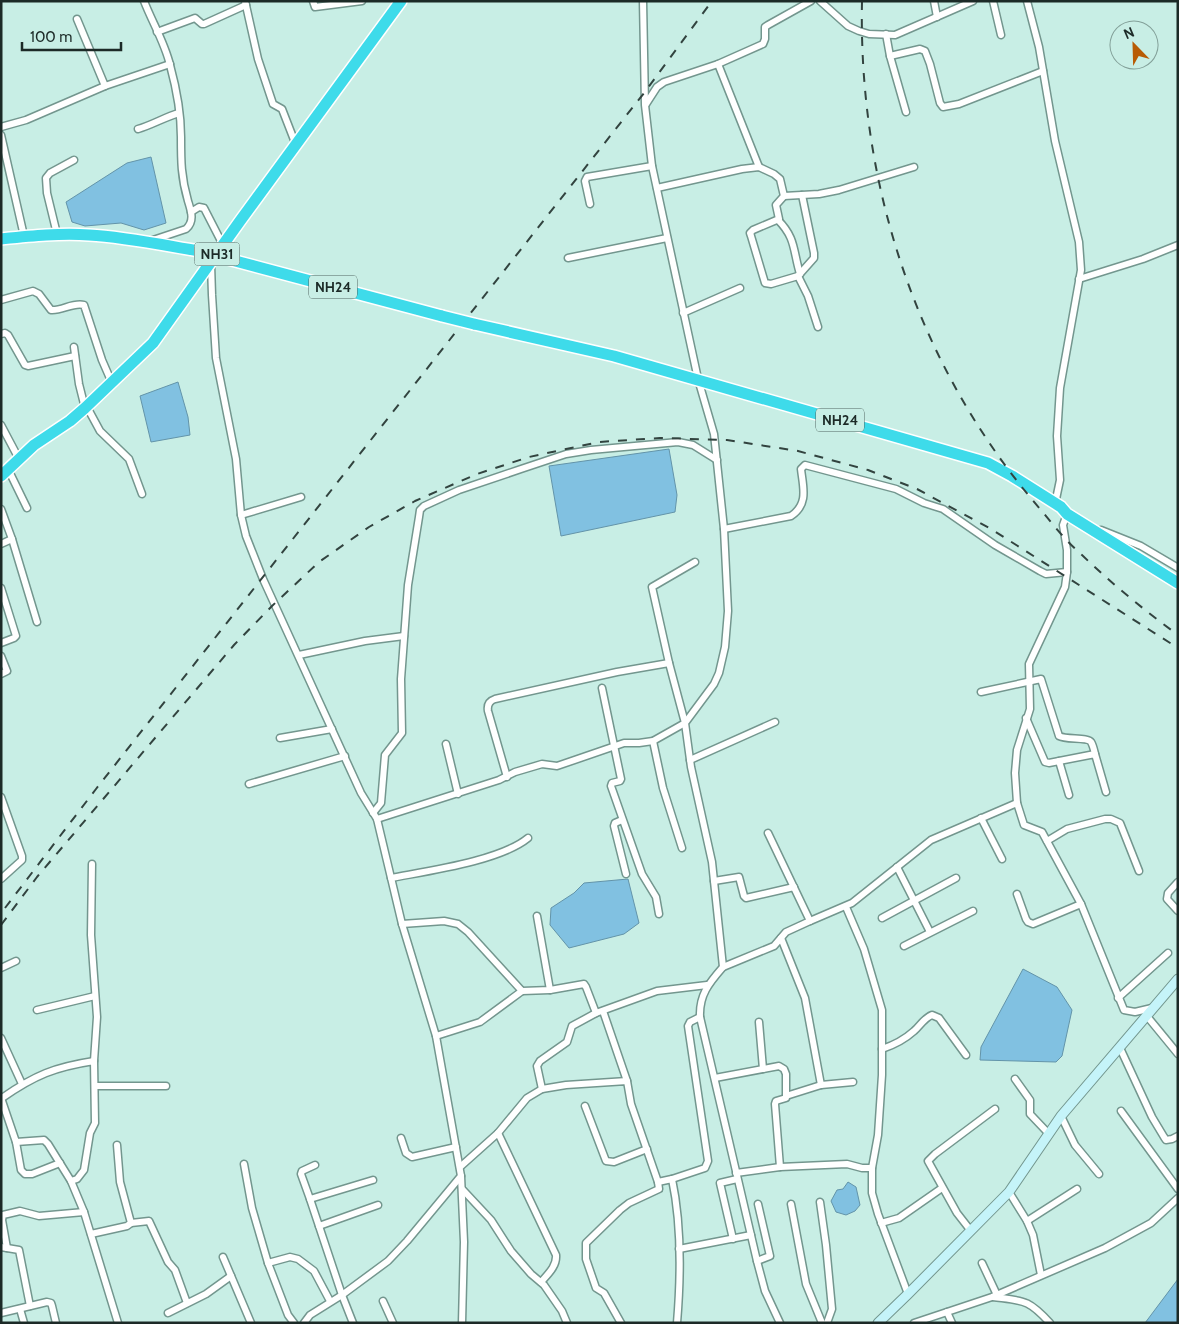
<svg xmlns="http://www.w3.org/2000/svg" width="1179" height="1324" font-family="Cabin,sans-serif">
	<rect width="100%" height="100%" fill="#c8eee5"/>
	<!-- water -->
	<g fill="#81c1e1" stroke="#6394a9">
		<polygon points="151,157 166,223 144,230 121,223 85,226 72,222 66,202 127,163"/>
		<polygon points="178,382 188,417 190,435 151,442 140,396"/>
		<polygon points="669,449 677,495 675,512 561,536 549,466"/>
		<polygon points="628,879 639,923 624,934 569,948 550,925 551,908 574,893 584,883"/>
		<polygon points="1023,969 1057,987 1072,1010 1062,1056 1056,1062 980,1060 981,1047"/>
		<polygon points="848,1182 856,1187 860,1205 855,1211 846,1215 836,1212 831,1201 837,1190 843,1189"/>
		<polygon points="1178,1279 1178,1323 1145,1323"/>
	</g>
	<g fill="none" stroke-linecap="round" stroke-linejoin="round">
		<!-- street casing -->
		<g stroke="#73968e" stroke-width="9">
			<g id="street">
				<path d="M144 1C152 22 165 43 170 65 176 87 181 114 181 137 181 161 181 177 188 201 191 211 195 221 186 229L150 241"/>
				<polyline points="245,1 258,59 273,104 282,109 296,145"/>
				<polyline points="313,1 315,7 362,1"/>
				<path d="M643 1 645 105 652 166 698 379 714 434 724 529 728 611 725 647 719 673 714 684 685 723 691 767 712 862 723 967C709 983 699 995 700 1017L757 1261 765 1291 780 1323"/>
				<polyline points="820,1 848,26 859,31 869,34 895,35 973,1"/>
				<polyline points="934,1 937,17"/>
				<polyline points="993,1 1001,35"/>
				<polyline points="1027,1 1039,47 1055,141 1079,242 1081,270 1060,388 1057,436 1060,480 1055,504"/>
				<polyline points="77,19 105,86"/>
				<polyline points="157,32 195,18 202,24 204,24 246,5"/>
				<polyline points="886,34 890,56 906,112"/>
				<polyline points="890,56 920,49 925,51 930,64 940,103 943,107 959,104 1043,71"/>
				<polyline points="718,64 763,44 765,39 765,27 768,25 811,1"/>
				<polyline points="646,104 657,87 664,82 718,64 759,167"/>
				<polyline points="1,127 26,120 105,86 170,64"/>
				<path d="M138 129C152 125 165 117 179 113"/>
				<polyline points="1,135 24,236"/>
				<polyline points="657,188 742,169 759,167 774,174 780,179 784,196 776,205 779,219 753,230 750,233 751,236 765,283 771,284 798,276 808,296 818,327"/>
				<polyline points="784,196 819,194 839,190 914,167"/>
				<polyline points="590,204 585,181 587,177 652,166"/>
				<polyline points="191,212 199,207 204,208 223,245"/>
				<path d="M778 220C796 238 793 251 800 274"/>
				<polyline points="57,234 47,193 46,178 50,173 74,160"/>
				<polyline points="568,258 667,238"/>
				<polyline points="211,264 212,295 216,358 236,459 241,515 246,536 263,579 361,793 377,819 402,924 436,1036 461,1176 407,1241 388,1261 342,1295 310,1315 304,1323"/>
				<polyline points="798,276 814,258 814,253 802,195"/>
				<polyline points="1079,279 1143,259 1178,245"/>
				<path d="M1 300 33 291 39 294 51 310C62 311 73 302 84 305L102 360 112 383"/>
				<polyline points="683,313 740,288"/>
				<polyline points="1,334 5,333 8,335 25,365 28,366 75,356"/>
				<polyline points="74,347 79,384 85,408"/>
				<polyline points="87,407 100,431 129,459 142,494"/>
				<polyline points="1,425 19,459"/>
				<polyline points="8,469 27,508"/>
				<polyline points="1,509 12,539 37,622"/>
				<polyline points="1067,514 1063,525 1067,550 1067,572 1065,587 1029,664 1030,709 1017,750 1015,773 1017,803 1024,825 1042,832 1081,904 1124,1010 1135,1012 1152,1008"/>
				<polyline points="241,515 301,497"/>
				<path d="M724 529 791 516C809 504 803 487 801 469L805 465 896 489 924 503 943 509 995 545 1040 571 1046 574 1067 572"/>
				<polyline points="1101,530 1141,546 1178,568"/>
				<polyline points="1,544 12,539"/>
				<polyline points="1,588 16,636 14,638 1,643"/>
				<polyline points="299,655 365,641 404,636"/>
				<polyline points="1,656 7,671 1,674"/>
				<polyline points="602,688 621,779 620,781 612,783 611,786 642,874 656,897 659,914"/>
				<path d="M981 692 1041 679 1059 736C1066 740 1088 737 1091 742 1093 745 1094 750 1095 754"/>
				<polyline points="1026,718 1045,762 1049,763 1095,754 1106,792"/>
				<polyline points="280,738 332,729"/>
				<polyline points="653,741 663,788 682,848"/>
				<polyline points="446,744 458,794"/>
				<polyline points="690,760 775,722"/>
				<polyline points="1059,761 1069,795"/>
				<path d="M507 777 488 711C487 705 489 701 495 699L617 672 669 663"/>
				<polyline points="249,784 345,756"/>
				<polyline points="1,797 22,856 22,860 1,879"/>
				<polyline points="373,813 381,803 385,755 402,733 401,679 408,585 419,517 420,510 424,506 459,490 521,469 566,454 591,450 678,442 693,445 717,460"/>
				<polyline points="981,818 1002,859"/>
				<polyline points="377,819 499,780 515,772 542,764 557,766 624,743 639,743 653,741 685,723 669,663 652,587 695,562"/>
				<polyline points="622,820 615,823 614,826 626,874"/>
				<polyline points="1047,841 1067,829 1105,819 1111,819 1120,823 1139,871"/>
				<polyline points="92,864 91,935 97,1017 94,1061"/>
				<polyline points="897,867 930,932"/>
				<path d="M391 878C427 871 500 861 528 838"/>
				<polyline points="714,881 739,877 744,896 746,898 794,887"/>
				<polyline points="1178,882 1168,893 1167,899 1178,911"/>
				<polyline points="1017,894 1026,919 1028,922 1033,924 1081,904"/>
				<polyline points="846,907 864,949 882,1010 882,1075 878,1135 872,1168 872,1193 878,1214 908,1294"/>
				<polyline points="537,916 550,990"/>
				<polyline points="882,918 956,878"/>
				<polyline points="810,921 852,903 931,840 1017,803"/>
				<polyline points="402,924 444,921 458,924 468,932 522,991 550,990 584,984 586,987 596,1013"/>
				<polyline points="781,938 805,998 821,1085"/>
				<polyline points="904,946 973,911"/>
				<polyline points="723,967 774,946 786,932 810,921 768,833"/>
				<polyline points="1,968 16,961"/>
				<polyline points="1118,998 1168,953"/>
				<polyline points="37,1010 95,996"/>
				<polyline points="603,1011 627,1081"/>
				<polyline points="1146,1015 1178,1054"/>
				<polyline points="759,1022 763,1069"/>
				<polyline points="436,1036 480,1022 522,991"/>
				<polyline points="1,1038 22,1084"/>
				<polyline points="1120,1048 1152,1117 1164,1137 1166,1140 1172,1139 1178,1136"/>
				<path d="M882 1049C894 1045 904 1040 914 1031 920 1026 924 1018 932 1015L939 1018 966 1055"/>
				<polyline points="715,1078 779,1066 784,1069 786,1074 786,1098 776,1101 775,1104 780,1167"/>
				<polyline points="1015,1079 1030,1100 1030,1114 1049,1134"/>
				<polyline points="96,1086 166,1086"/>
				<polyline points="542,1089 537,1066 540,1061 567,1042 572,1026 596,1013 657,991 707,985"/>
				<polyline points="786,1096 821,1085 853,1082"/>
				<polyline points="1,1098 16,1142 44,1140 48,1144 71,1181 84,1212 118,1323"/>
				<path d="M2 1098C35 1075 55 1067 94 1061L95 1123 90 1133 84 1170 77 1179 71 1181"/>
				<polyline points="585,1106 606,1161 614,1162 647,1149"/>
				<polyline points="1121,1111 1178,1189"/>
				<polyline points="1061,1116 1075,1145 1099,1174"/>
				<path d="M498 1133 556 1255C557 1266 548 1274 541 1282"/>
				<polyline points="401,1138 406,1153 412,1157 456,1147"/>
				<polyline points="16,1142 21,1170 25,1174 32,1174 60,1163"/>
				<polyline points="244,1164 252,1208 268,1263 288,1315 294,1323"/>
				<polyline points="315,1165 302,1171 301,1174 310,1199 342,1295 353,1323"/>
				<path d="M460 1167 498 1133 527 1098 542 1089 566 1085 627 1081 631 1104 658 1182 672 1179C682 1226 681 1275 677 1323"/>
				<polyline points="736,1173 780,1167 847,1164 862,1168 872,1168"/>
				<polyline points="461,1176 464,1242 462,1323"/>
				<polyline points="672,1179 705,1168 708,1161 688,1026 690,1022 700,1017"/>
				<polyline points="463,1190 491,1220 511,1251 531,1274 544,1285 562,1311 567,1323"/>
				<polyline points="1009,1192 1027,1221 1033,1235 1041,1275"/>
				<polyline points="310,1199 373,1180"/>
				<polyline points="820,1202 826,1245 832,1309 827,1323"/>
				<polyline points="791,1204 806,1284 822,1323"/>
				<polyline points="1027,1221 1077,1189"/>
				<polyline points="131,1223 149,1221 168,1262 175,1270 187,1303"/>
				<polyline points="881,1223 899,1218 942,1188"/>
				<polyline points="319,1226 378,1205"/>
				<polyline points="971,1231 957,1213 928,1161 935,1154 995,1109"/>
				<polyline points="91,1234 127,1226 131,1223 120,1182 117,1145"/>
				<polyline points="733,1239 720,1183 737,1179"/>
				<polyline points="1,1247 19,1250 30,1306"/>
				<polyline points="7,1248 2,1220 3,1215 20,1211 39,1216 84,1212"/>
				<polyline points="679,1249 751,1235"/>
				<polyline points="223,1257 251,1323"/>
				<polyline points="757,1261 770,1256 758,1204"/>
				<polyline points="268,1263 290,1257 298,1259 314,1271 330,1301"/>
				<polyline points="982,1263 997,1295"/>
				<path d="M993 1297C1024 1301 1028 1299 1050 1323"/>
				<polyline points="383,1301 393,1323"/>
				<polyline points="20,1309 24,1323"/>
				<polyline points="947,1312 952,1323"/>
				<polyline points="1,1313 47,1302 51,1303 52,1306 56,1323"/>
				<polyline points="168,1313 206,1294 231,1276"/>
				<polyline points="621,1323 604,1293 596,1288 586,1259 586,1243 620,1210 629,1203 659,1189 658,1182"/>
				<polyline points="914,1323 992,1297 1105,1248 1151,1223 1178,1198"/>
			</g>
		</g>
		<!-- secondary casing -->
		<g stroke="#73968e" stroke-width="11">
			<polyline id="secondary" points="878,1323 908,1294 1009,1192 1061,1116 1178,979"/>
		</g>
		<!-- highway casing -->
		<g stroke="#fff" stroke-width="14">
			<g id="highway">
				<path d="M1 239C31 236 60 233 89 235 126 237 163 245 199 251"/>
				<polyline points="224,258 442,316"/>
				<polyline points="474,324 614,356 988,463 1012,476 1061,507 1067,514 1178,583"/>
				<polyline points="1,476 34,445 70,421 85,408 153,343 240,221 401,1"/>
			</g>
		</g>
		<!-- street -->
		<use href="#street" stroke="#fff" stroke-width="6"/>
		<!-- secondary -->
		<use href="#secondary" stroke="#c5f4f9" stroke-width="9"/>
		<!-- highway -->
		<use href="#highway" stroke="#3edbea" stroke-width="11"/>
		<!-- rail -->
		<g stroke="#32433f" stroke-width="2" stroke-dasharray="9 9" stroke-linecap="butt">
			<path d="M862 1C858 187 919 370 1041 510 1054 526 1067 542 1082 555 1112 584 1144 610 1178 635"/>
			<polyline points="5,908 96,789 644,93 712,1"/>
			<polyline points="1,925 37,877 234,645 272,606 319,562 369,527 415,501 477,474 529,457 599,442 660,438 727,440 798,451 868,470 917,489 991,529 1178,648"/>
		</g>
		<!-- highway-bridge casing -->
		<g stroke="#fff" stroke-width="14" stroke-linecap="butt">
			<g id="highway-bridge">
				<polyline points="199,251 224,258"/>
				<polyline points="442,316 474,324"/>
			</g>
		</g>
		<!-- highway-bridge -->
		<use href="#highway-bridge" stroke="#3edbea" stroke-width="11"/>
	</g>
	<g text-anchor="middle" stroke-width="5" stroke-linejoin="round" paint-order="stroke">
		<!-- shield labels -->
		<g fill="#c8eee5" stroke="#506560" stroke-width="1">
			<rect x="194.5" y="242.5" width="45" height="23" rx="4"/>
			<rect x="309" y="275.5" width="48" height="23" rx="4"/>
			<rect x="816" y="408.5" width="48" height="23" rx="4"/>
		</g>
		<g font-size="14" font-weight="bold" fill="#1c2a27">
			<text x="217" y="259">NH31</text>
			<text x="333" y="292">NH24</text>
			<text x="840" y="425">NH24</text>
		</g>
	</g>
	<!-- border -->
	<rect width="1179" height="1324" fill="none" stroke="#1c2a27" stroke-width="5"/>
	<!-- north arrow -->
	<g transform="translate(1134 45) rotate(337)"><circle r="24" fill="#c8eee5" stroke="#83a099"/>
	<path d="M0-4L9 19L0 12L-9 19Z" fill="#b85b04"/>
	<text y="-8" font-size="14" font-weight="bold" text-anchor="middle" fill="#1c2a27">N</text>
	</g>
	<!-- scale -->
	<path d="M22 42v8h99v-8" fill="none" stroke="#1c2a27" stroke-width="2.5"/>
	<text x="30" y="42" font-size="15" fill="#1c2a27" stroke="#c8eee5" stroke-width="4" paint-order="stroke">100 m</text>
</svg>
